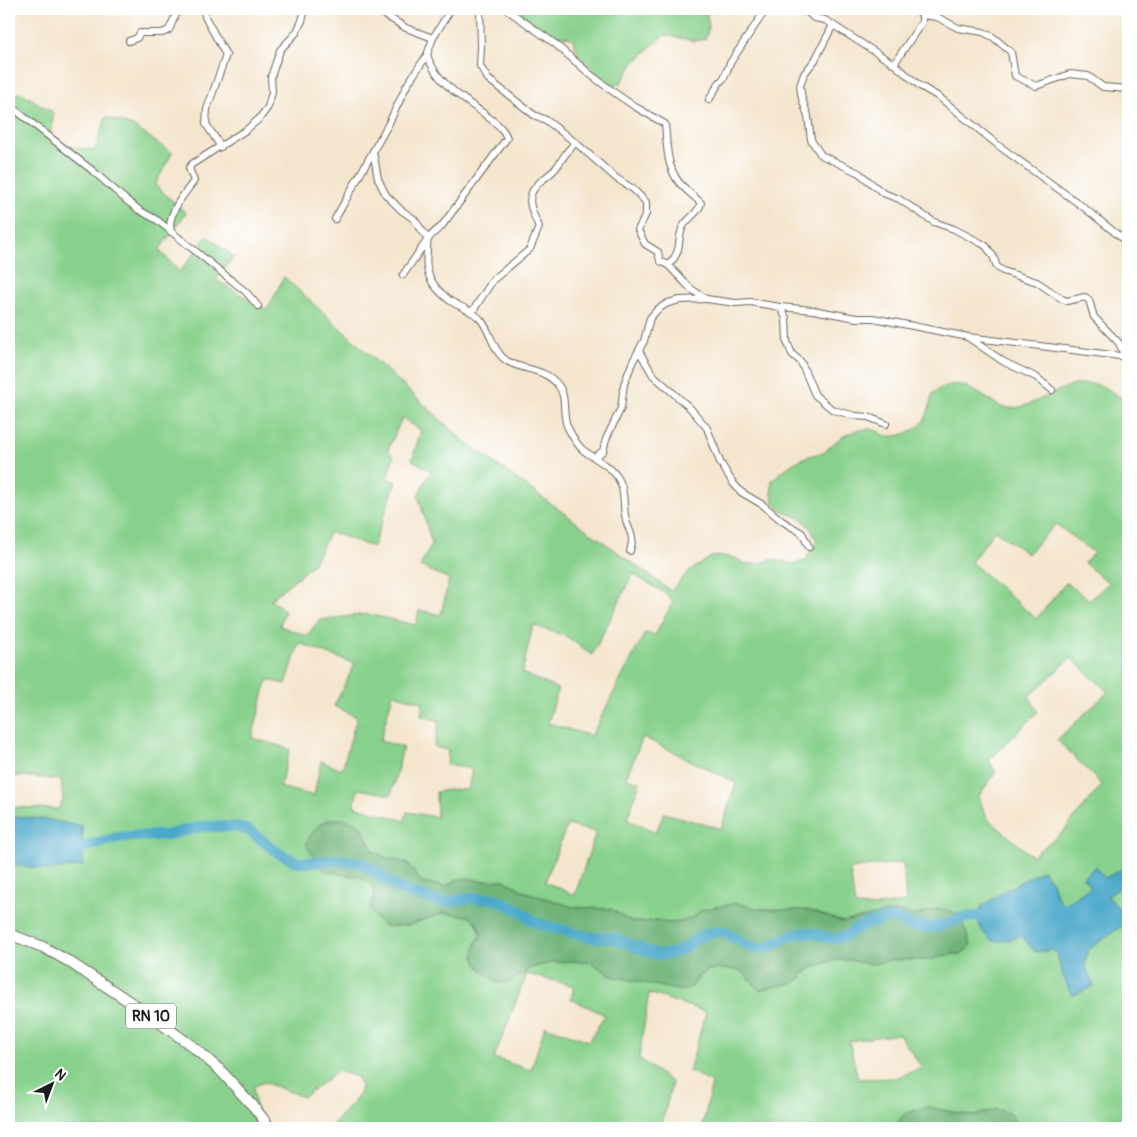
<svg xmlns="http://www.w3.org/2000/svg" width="1137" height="1137" font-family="Pangolin,sans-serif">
	<rect width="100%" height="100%" fill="#fff"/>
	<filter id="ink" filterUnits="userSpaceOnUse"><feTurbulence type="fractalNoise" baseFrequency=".02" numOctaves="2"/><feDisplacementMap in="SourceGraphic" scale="10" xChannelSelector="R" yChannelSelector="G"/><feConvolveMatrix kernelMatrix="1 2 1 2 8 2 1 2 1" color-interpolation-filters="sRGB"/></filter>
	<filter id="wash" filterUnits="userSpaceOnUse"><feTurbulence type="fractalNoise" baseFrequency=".0096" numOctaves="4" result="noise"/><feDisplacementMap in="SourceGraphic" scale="20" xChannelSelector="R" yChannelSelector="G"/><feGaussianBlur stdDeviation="1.12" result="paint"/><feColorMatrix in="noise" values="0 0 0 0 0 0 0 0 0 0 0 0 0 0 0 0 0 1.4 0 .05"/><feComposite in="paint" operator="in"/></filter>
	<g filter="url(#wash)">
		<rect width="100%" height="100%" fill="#f4e5cd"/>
		<!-- green -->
		<g fill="#88d18c" stroke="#527654" fill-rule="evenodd">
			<polygon points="521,9 706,9 709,28 705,39 695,41 664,35 633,64 621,83 611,87 580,57 572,38 550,34 523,17"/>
			<path d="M20 92 54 113 50 135 67 146 95 150 106 117 133 126 172 153 155 185 186 213 159 250 180 272 207 236 234 257 216 280 267 310 284 277 463 440 671 591 688 572 711 557 723 556 735 558 746 564H759L770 559 794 564 805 561 817 541C814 534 810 527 804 521 798 516 790 515 783 511 771 505 771 492 772 480 788 466 802 455 824 453 836 439 856 425 875 430 879 431 883 436 888 436 900 438 919 429 925 419 929 412 930 401 933 393 958 376 968 388 992 401 996 404 1000 407 1005 408 1037 411 1064 376 1098 385 1108 388 1118 397 1128 401V866L1105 878 1096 867 1091 887 1064 905C1054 895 1052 881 1043 870L1004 891 982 907 979 922 1005 941 1022 936 1053 950 1058 955 1060 968 1085 965 1088 950 1108 935 1122 913 1107 896 1128 882V1128H1015V1123L997 1109 974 1116 928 1107 905 1113 894 1128H702L712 1083 689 1071 706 1012 649 993 639 1058 672 1083 661 1128H329L357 1098 361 1088 358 1077 338 1071 303 1097 264 1082 253 1087 257 1116 263 1128H9V834L83 866 82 826 43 819 9 816V807L58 809 63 800 61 780 9 775V100ZM402 418 421 430 412 460 431 471 418 495 432 544 420 566 449 579 441 615 419 610 416 625 367 614 319 620 307 636 280 626 285 610 270 600 313 564 330 532 373 547 396 482 387 479 394 456 388 450ZM1056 524 1094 553 1084 563 1109 583 1090 600 1066 583 1036 619 971 562 995 530 1027 554ZM633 574 668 595 673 602 655 635 645 633 591 736 548 723 558 689 522 673 533 625 567 637 592 655ZM299 643 355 664 334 706 357 717 342 770 321 761 314 796 280 787 290 749 252 738 267 680 286 684ZM1071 658 1108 692 1057 740 1102 785 1062 833 1032 856 988 819 978 797 996 772 989 761 1038 712 1029 696ZM393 694 423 702 421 716 439 721 434 747 448 750 447 765 472 769 468 790 454 789 436 792 437 817 407 812 405 821 354 806 358 789 391 795 403 747 380 741ZM643 737 736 783 721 829 664 813 656 832 627 820 640 782 626 778ZM329 819H341L362 827 373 851 384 857 407 863 422 883 446 886 456 880 468 878 480 881 504 880 526 892 573 907 611 909 632 922H644L656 920 668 923 680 922 692 918 702 910 736 903 760 909 808 910 843 922 889 912H902L914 916 937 909 949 910 963 954H951L928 960H892L871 964 848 960H835L812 967 794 983C775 979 725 964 708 970 700 973 696 981 692 987L611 976 591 962 579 961 554 962 531 968 510 981 475 945 481 934 477 923 468 916 444 913 409 925 370 908 374 897 373 885 363 878 318 825ZM567 825 596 832 575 895 545 882ZM903 862 906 902 872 907 855 906 850 869ZM527 974 574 986 571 999 605 1015 589 1041 545 1026 531 1070 494 1058ZM899 1034 922 1068 895 1078 858 1079 849 1041Z"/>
		</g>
		<!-- forest -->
		<g fill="#6eb378" stroke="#45684a">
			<path d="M341 819 356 822 362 827 373 851 384 857 407 863 422 883 446 886 456 880 468 878 480 881 504 880 526 892 573 907 611 909 632 922H644L656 920 668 923 680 922 692 918 701 910 736 903 760 909 808 910 843 922 889 912H902L914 916 937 909 949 910 960 916 971 945 963 954H951L928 960H892L871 964 848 960H835L812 967 794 983 759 990 743 972 732 969 708 970 698 977 692 987 681 991 611 976 591 962 579 961 554 962 531 968 510 982 498 983C477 966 466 961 481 934L477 923 468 916 444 913 409 925 386 927 376 919 370 908 374 897 373 885 363 878 329 872 319 866 306 845C313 827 321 820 341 819Z"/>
			<polygon points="928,1107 974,1116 997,1109 1009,1113 1016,1123 1015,1128 894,1128 905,1113"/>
		</g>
		<!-- water -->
		<g fill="#4aa7c9" stroke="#336272">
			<polygon points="9,816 43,819 82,826 83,866 49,870 9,864"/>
			<path d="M1096 866 1105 878 1128 866V882L1108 896 1122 913 1123 925 1088 950 1085 965 1094 986 1072 996 1060 968 1058 955 1053 950 1035 952 1022 936 1005 941H992C978 929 978 925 981 907L1004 891 1043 870 1052 882 1057 898 1065 904 1091 887 1083 877Z"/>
		</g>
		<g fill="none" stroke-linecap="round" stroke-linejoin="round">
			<!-- river -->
			<polyline stroke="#4aa7c9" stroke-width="11" points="68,851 120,837 167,835 203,826 238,827 250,831 278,853 300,863 337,860 362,863 372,869 392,884 402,890 436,901 448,902 472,898 496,899 517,909 536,923 589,937 613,938 658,955 670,954 681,950 700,936 712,932 724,932 755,949 767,948 789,936 800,933 811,933 835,939 846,936 856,929 867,924 890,918 902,921 913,926 937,927 964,917 995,916"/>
		</g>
	</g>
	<g filter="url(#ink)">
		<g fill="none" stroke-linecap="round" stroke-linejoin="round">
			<!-- minor casing -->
			<g stroke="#68625a" stroke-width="8">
				<g id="minor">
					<polyline points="204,9 205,17 226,55 207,109 206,124 221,147"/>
					<polyline points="375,9 406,28 433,38"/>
					<polyline points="480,9 481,47 480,66 488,79 534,115 546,120 576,143 616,178 633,189 646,202 646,214 638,230 645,244 658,252 660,261 668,265 690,288 706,299 736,303 750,302 780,307 813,310 856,318 873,318 968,337 1128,357"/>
					<path d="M506 9 554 43 591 75 615 93 634 106 665 124C667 142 666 165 678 181 684 189 694 196 701 203 699 213 689 217 684 225 675 239 685 249 668 265"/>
					<polyline points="804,9 814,18 825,20 894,64 920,86 939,97 999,146 1082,206 1128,243"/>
					<polyline points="922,15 937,17 958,28 983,32 993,37 1011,52 1015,76 1036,86 1070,74 1088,76 1103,87 1128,89"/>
					<polyline points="833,25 815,60 804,74 800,86 802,99 808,116 811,140 821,155 859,173 883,193 899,199 934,222 954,229 981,243 986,246 993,256 997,267 1003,271 1037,282 1062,299 1067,301 1085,297 1089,300 1094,317 1119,343 1125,357"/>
					<polyline points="129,41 137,38 140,33 162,33 169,30 177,12 181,9"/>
					<path d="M427 55C436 82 461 97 483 113 493 121 503 127 507 138L441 227C437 230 430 235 428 240 427 243 427 248 427 251 424 274 432 286 449 300 459 307 473 310 481 320 491 332 493 352 507 361 524 371 545 368 558 385 568 397 561 415 568 428 572 436 576 444 583 450 596 460 613 466 620 482 625 493 623 504 625 515 627 533 636 531 630 551"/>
					<polyline points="894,64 922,22 922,15 916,9"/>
					<polyline points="709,100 719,83 724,78 730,63 766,9"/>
					<polyline points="9,105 93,171 126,200 139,210 157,220 246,292 258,306"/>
					<polyline points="373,151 378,179 386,195 401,210 414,219 428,239 403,275"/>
					<polyline points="335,219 389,123 407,85 427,55 433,38 451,9"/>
					<path d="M171 232C166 215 184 194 194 181L189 168 192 164 246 130 259 119 268 107 272 92 271 77 280 50 296 33 302 21 305 9"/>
					<polyline points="780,307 786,318 787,342 792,354 801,362 815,395 833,410 856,416 868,417 886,424"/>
					<path d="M472 312 493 280 530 249 539 227C531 209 523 196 541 181 546 177 552 173 556 168 563 159 566 150 576 143"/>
					<polyline points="969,338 1004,362 1036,377 1052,390"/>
					<polyline points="639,351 653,375 690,408 707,428 720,462 733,483 741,492 763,505 782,521 802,533 809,547"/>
					<polyline points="595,457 603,451 606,439 621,408 624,384 633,361 644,341 650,318 658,309 668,303 680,300 706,299"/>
				</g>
			</g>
			<!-- primary casing -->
			<g stroke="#68625a" stroke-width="12">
				<polyline id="primary" points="9,934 43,947 68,961 145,1012 192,1046 220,1070 254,1107 270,1128"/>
			</g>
			<!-- minor -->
			<use href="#minor" stroke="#fff" stroke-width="6"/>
			<!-- primary -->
			<use href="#primary" stroke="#fff" stroke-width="10"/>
		</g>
	</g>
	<g text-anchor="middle" stroke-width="4.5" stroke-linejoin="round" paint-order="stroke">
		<!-- shield labels -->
		<rect fill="#fff" stroke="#606060" stroke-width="1" x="126" y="1003.5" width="50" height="25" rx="4"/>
		<g font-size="15" font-weight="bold" fill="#1c1c1c">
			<text x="151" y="1021">RN 10</text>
		</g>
	</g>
	<!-- margin -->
	<rect width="1137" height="1137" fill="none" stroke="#fff" stroke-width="30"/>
	<!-- north arrow -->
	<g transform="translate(52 1084) rotate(42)" stroke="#ffffff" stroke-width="4" paint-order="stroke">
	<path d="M0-4L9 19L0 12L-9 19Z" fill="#1c1c1c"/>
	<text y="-8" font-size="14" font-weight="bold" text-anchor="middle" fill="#1c1c1c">N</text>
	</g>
</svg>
